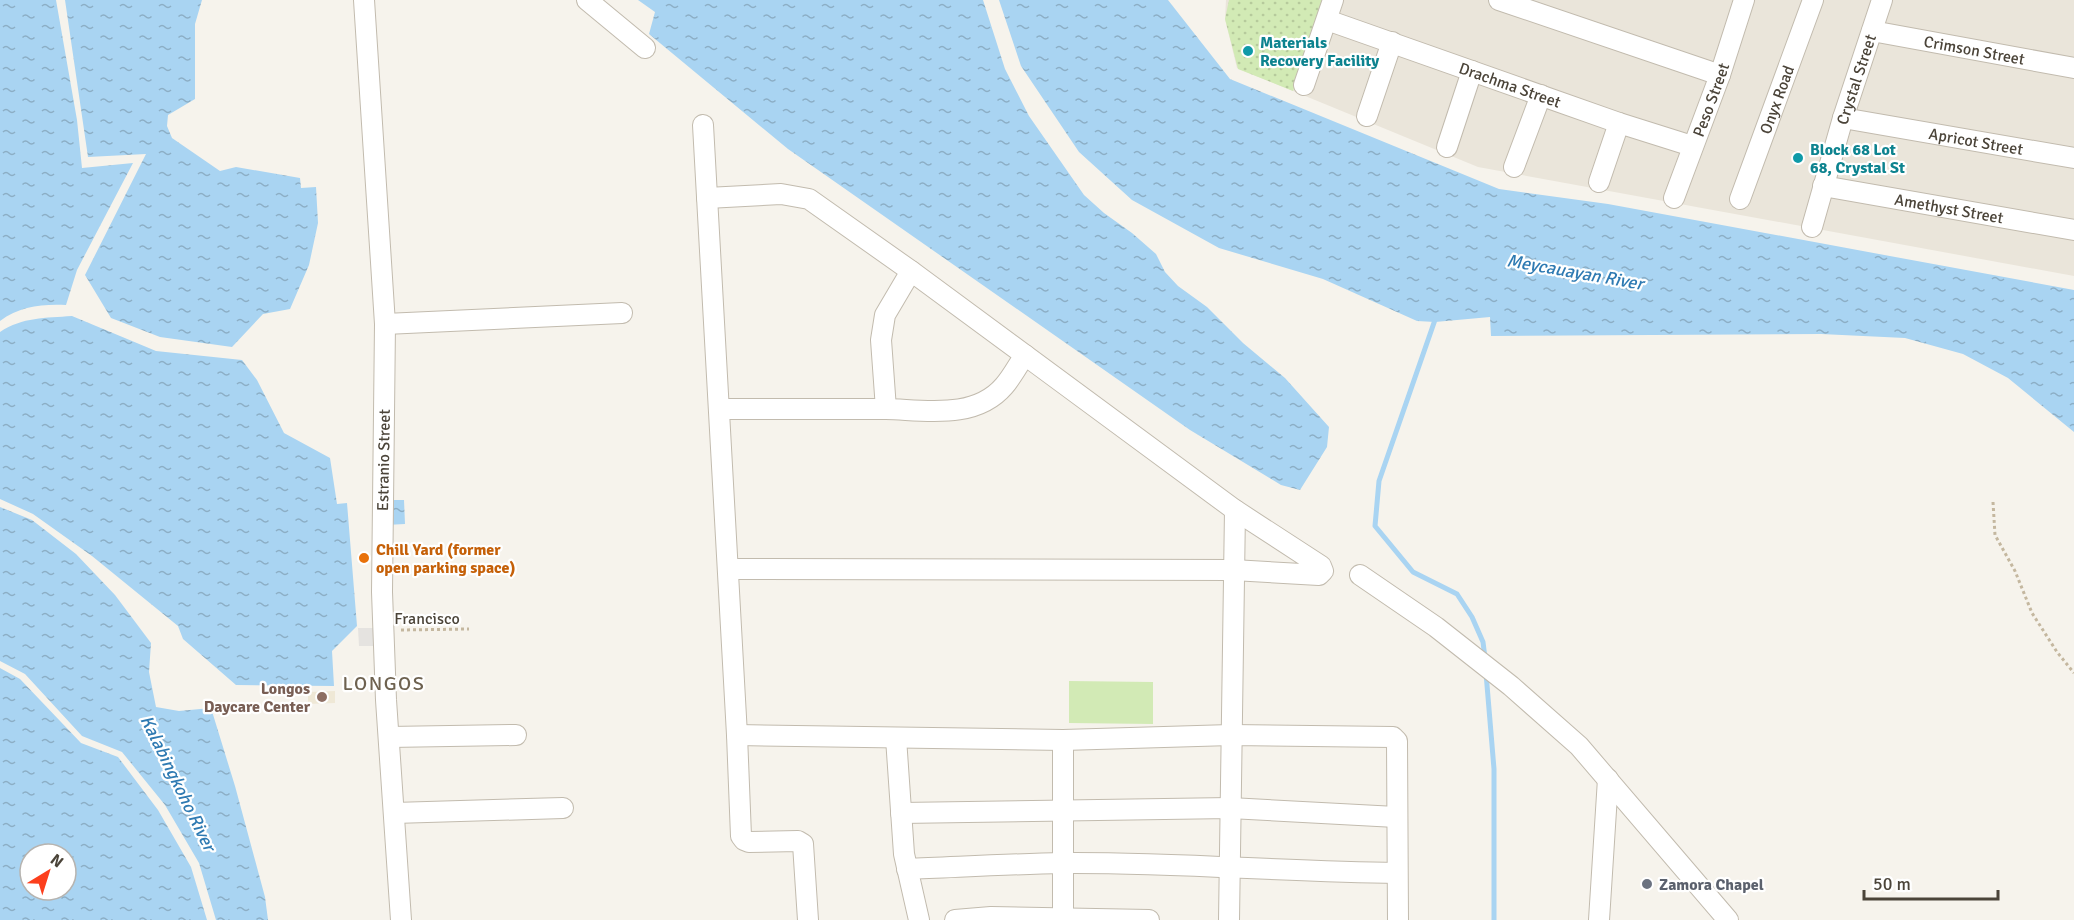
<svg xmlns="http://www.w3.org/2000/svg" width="2074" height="920" font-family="Signika,sans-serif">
	<defs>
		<pattern id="park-dots" width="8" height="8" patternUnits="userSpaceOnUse" patternTransform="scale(1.5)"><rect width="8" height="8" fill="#d2eab5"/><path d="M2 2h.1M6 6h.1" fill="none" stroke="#b6ca9c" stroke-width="1.8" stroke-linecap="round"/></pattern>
		<pattern id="water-ripples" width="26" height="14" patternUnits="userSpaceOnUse" patternTransform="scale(1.5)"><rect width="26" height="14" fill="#a9d4f2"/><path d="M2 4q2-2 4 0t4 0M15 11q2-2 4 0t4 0" fill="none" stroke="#8caec5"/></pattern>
	</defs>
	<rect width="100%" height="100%" fill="#f6f3ec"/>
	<!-- residential -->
	<polygon fill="#eae5da" points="1226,0 2074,0 2074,276 1478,167 1237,68 1225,19"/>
	<!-- education -->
	<polygon fill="#efe8d6" points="335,691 335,703 308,704 308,692"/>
	<!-- green -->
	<polygon fill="#d2eab5" points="1069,681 1153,682 1153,724 1069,723"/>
	<!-- park -->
	<polygon fill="url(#park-dots)" points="1229,0 1325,0 1293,91 1238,69 1225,19"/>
	<!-- parking -->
	<polygon fill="#e5e3e0" points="358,628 377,628 377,646 359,646"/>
	<!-- water -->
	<g fill="url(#water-ripples)" fill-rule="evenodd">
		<path d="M0 0H56L77 120 82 168 133 163 77 270 66 305C42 304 20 306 0 321Z"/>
		<polygon points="65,0 202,0 195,24 195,99 168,115 167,126 172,138 220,171 236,167 300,178 301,188 316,187 318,223 309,265 290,309 263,314 232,347 160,337 111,318 85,275 146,154 88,157"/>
		<polygon points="638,0 983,0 1005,69 1029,116 1084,195 1104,213 1132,233 1156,254 1165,272 1178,286 1207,307 1243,343 1285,378 1329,427 1327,447 1300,490 1281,485 1190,430 788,149 649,34 655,12"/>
		<polygon points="999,0 1168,0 1230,79 1499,189 1608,204 2074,290 2074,432 2008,378 1963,354 1905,338 1821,334 1491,336 1490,317 1435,322 1417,321 1323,279 1219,248 1132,200 1079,152 1021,66"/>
		<path d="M72 316 156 351 242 360 257 380 284 433 330 458 337 504 347 503 357 626 332 651 334 686 236 685 183 639 178 626 92 556 33 514 0 499V332C23 317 45 318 72 316Z"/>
		<polygon points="384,500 404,500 405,524 386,525"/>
		<polygon points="0,507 32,520 76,554 115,595 151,643 149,672 156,707 179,711 211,708 235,786 265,897 268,920 216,920 199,863 165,805 122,752 82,736 25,674 0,661"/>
		<path d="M0 668 20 679 81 743 118 757 158 810 191 867 207 920H0ZM30 854H66V890H30Z"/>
	</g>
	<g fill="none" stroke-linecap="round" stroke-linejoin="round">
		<!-- stream -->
		<g stroke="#a9d4f2" stroke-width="5">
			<polyline points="1436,317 1379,481 1375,526 1413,572 1457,594 1472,617 1483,642 1485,658"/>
			<polyline points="1486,673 1494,769 1494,920"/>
		</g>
		<!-- minor casing -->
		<g stroke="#c2bbae" stroke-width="22">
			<g id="minor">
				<polyline points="364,0 385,324 382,592 386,700 401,920"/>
				<polyline points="587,0 645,48"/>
				<polyline points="1499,0 1720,75"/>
				<path id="s1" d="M1327 20 1619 123 1692 146"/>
				<path id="s2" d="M1872 31 2074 68"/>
				<polyline points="1304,85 1333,0"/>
				<polyline points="1367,116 1392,42"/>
				<path id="s3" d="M1843 118 2074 158"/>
				<polyline points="703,125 737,735 741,836 744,840 749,842 798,841 803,844 808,920"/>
				<polyline points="1447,147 1472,71"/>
				<polyline points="1514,167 1541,95"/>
				<polyline points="1599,182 1619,123"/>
				<path id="s4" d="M1823 186 2074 230"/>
				<polyline points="707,198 781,194 809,199 911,271 1235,510 1321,566 1323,571 1319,575 1233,570 728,569"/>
				<path id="s5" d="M1674 198 1720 75 1744 0"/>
				<path id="s6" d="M1740 199 1813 0"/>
				<path id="s7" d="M1812 227 1843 118 1882 0"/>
				<polyline points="385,324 622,313"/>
				<polyline points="719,409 886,409 881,340 885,315 911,271"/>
				<path d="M886 409C925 410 975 420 1004 386 1012 377 1018 365 1025 355"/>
				<polyline points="1360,575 1436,627 1511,686 1579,746 1728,920"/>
				<polyline points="737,735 1063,740 1231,735 1393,737 1397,741 1398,920"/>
				<polyline points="389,737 516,735"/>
				<polyline points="896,738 904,854 919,920"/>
				<polyline points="394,813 563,808"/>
				<polyline points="901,813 1230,808 1396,817"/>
				<path d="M907 869C959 867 1011 864 1063 863 1175 862 1286 872 1397 873"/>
				<polyline points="955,920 991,917 1149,920"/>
				<polyline points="1063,920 1063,740"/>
				<polyline points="1229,920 1235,510"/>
				<polyline points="1599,920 1608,779"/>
			</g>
		</g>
		<!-- path -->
		<g stroke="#c4b79f" stroke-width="3" stroke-dasharray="3 3" stroke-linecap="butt">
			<polyline points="1993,502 1995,535 2015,571 2032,613 2057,652 2074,673"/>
			<polyline points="401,630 469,629"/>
		</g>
		<!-- minor -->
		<use href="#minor" stroke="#fff" stroke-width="20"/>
	</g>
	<!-- markers -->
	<g fill="#0f9aa8" stroke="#fff" stroke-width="2">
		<circle cx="1248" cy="51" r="6"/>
		<circle cx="1798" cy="158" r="6"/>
	</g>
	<circle fill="#e8710a" stroke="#fff" stroke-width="2" cx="364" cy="558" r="6"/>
	<circle fill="#8d6e63" stroke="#fff" stroke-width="2" cx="322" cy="697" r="6"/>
	<circle fill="#6b7280" stroke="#fff" stroke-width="2" cx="1647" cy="884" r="6"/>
	<g text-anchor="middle" stroke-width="4.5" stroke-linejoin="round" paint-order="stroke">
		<!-- culture labels -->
		<g font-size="16" font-weight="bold" fill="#0d838f" stroke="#fff" text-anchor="start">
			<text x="1260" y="48">Materials<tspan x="1260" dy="18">Recovery Facility</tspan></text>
			<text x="1810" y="155">Block 68 Lot<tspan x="1810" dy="18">68, Crystal St</tspan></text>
		</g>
		<!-- street labels -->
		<g font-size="16" fill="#4b4439" stroke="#fff">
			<text dy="6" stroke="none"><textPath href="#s2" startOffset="104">Crimson Street</textPath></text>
			<text dy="6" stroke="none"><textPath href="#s7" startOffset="154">Crystal Street</textPath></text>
			<text dy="6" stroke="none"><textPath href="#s1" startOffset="194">Drachma Street</textPath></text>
			<text dy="6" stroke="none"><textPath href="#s5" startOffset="105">Peso Street</textPath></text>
			<text dy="6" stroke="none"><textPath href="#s6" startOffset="106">Onyx Road</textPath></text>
			<text dy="6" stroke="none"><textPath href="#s3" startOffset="135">Apricot Street</textPath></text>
			<text dy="6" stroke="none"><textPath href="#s4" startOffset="128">Amethyst Street</textPath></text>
			<text transform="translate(383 460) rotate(-89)" y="6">Estranio Street</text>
			<text x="427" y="624">Francisco</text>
		</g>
		<!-- food labels -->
		<g font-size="16" font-weight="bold" fill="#c56008" stroke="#fff" text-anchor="start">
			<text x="376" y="555">Chill Yard (former<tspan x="376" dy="18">open parking space)</tspan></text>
		</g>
		<!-- education labels -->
		<g font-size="16" font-weight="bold" fill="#785e54" stroke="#fff" text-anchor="end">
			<text x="310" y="694">Longos<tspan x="310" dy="18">Daycare Center</tspan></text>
		</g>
		<!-- worship labels -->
		<g font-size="16" font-weight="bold" fill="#5b616d" stroke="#fff" text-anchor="start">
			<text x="1659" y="890">Zamora Chapel</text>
		</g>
		<!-- water labels -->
		<g font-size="18" font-style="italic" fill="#2e7ab2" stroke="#fff">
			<text transform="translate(1575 272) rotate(10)" y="6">Meycauayan River</text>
			<text transform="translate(178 783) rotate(64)" y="6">Kalabingkoho River</text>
		</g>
		<!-- quarter labels -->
		<g font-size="20" letter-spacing="1.5" fill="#6e6250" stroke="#fff">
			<text x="384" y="690">LONGOS</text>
		</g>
	</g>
	<!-- north arrow -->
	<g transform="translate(48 872) rotate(38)"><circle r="28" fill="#ffffff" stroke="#b7b4b0" stroke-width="1.5"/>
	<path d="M0-4.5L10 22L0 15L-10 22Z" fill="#fc3f1d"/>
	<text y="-9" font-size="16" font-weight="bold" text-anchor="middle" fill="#4b4439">N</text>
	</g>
	<!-- scale -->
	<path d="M1864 890v9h134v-9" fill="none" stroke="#4b4439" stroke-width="3"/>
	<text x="1873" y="890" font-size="18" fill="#4b4439" stroke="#ffffff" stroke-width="4.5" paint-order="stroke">50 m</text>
</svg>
